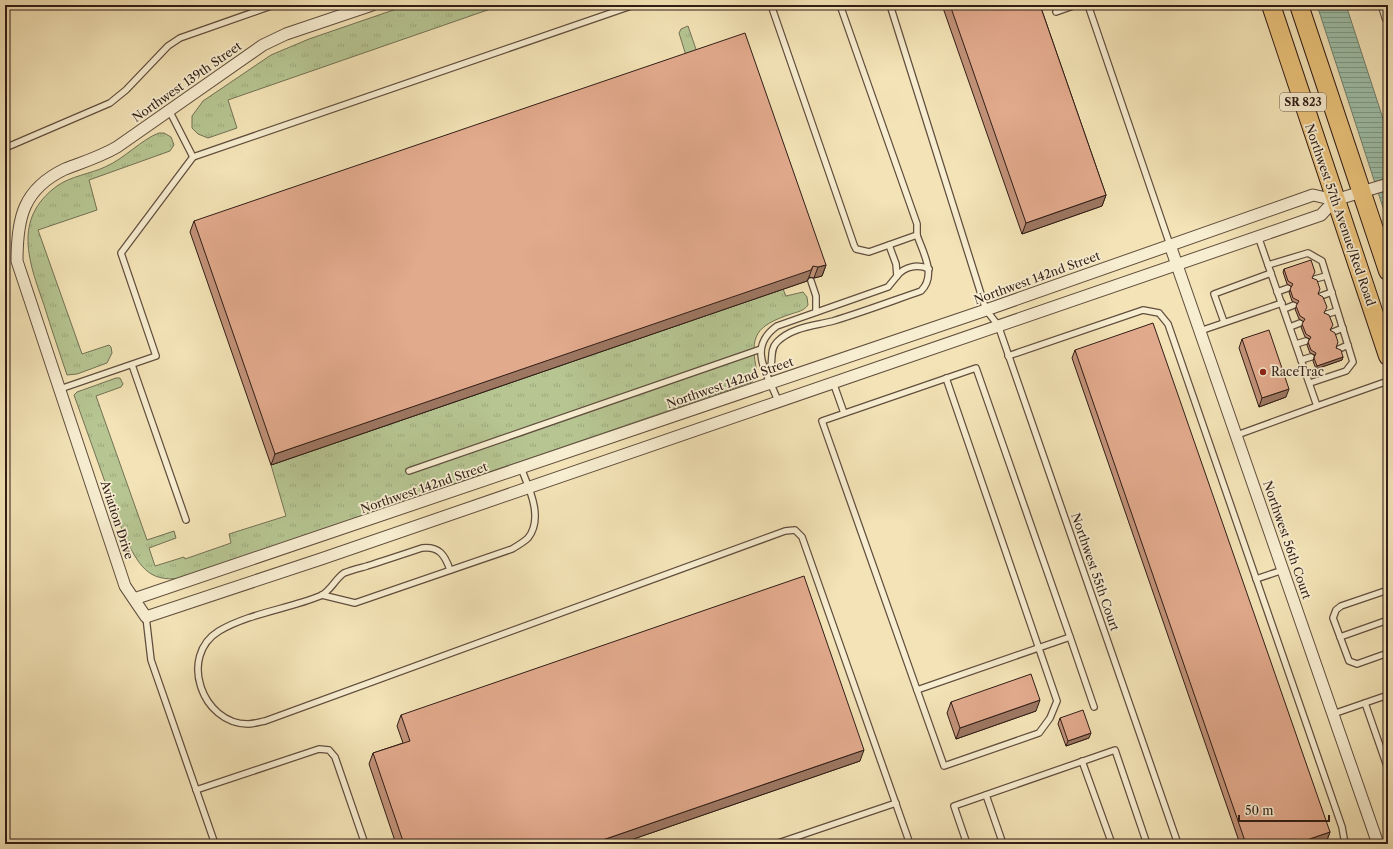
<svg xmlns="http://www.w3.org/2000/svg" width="1393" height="849" font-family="'Libre Caslon Text',serif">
	<defs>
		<pattern id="grass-tufts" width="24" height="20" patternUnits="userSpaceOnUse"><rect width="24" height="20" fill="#b6c592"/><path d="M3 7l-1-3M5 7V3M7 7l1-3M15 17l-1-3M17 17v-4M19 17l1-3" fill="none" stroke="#9da97d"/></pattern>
		<pattern id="water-rules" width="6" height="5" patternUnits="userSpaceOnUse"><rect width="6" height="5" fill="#9dbfa8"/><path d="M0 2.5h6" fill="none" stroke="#809b88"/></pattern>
	</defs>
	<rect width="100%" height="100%" fill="#f3e3b6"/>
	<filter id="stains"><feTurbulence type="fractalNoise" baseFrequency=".005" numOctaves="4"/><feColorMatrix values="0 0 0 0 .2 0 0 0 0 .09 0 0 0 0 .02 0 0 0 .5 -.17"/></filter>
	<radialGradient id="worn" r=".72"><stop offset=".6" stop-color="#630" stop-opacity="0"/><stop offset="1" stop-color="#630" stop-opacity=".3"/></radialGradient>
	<!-- grass -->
	<g fill="url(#grass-tufts)" stroke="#737154">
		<polygon points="408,5 502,5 228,100 237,128 208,138 198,134 192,128 192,116 203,101 271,55 309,39"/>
		<polygon points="688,26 699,58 688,62 679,33 681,29"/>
		<path d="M159 133H164L171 137 174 145 170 151 89 180 97 210 38 230 82 354 109 345 111 347 112 353 107 363 77 374 67 375C59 351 51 328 44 305 29 262 12 219 57 186 71 176 90 174 105 167 124 159 142 139 159 133Z"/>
		<path d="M783 289 786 296 803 292 807 297 808 305C804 311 797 312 791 314 756 326 749 335 757 372V376L752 382 181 578C147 583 139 564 125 538L74 395 77 392 116 378H120L123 384 121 387 96 396 147 540 174 531 176 538 149 548 155 566 184 557 185 559 231 543 229 534 286 516 271 465Z"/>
	</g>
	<!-- water -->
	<polygon fill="url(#water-rules)" stroke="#717e6e" points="1317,5 1346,5 1388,134 1388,223"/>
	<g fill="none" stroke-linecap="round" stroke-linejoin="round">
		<!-- service casing -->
		<g stroke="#614e3e" stroke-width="8">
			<g id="service">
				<polyline points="771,5 854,245 856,249 869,252 917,235 917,224 840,5"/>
				<polyline points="890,5 986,310 998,325 1178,844"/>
				<polyline points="1088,5 1170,245"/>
				<polyline points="1056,12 1076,5"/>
				<polyline points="170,112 193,157 634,5"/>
				<polyline points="5,148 110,103 126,90 168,46 180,38 274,5"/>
				<polyline points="1268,265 1308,253 1322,261 1353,362 1346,371 1310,383"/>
				<path d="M897 276C905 266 918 264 929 269"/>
				<polyline points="1315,279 1326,276"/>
				<polyline points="811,281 816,296 816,312"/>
				<polyline points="1277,292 1288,288"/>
				<polyline points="1321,296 1332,292"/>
				<polyline points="1284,309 1294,305"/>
				<polyline points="1327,314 1337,311"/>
				<polyline points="1224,322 1214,294 1271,273"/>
				<polyline points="1290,327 1300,323"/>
				<polyline points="1200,331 1282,303"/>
				<polyline points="1333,332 1343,328"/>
				<polyline points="1296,344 1306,341"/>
				<polyline points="1339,349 1348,345"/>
				<polyline points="1008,356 1143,310 1159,313 1168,324 1342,827 1345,844"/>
				<polyline points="1301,360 1311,357"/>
				<polyline points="132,365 186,520"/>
				<polygon points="976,368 1070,637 917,690 822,421"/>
				<path d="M768 374C775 364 768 351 777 342 792 327 814 326 833 321 863 312 892 301 921 291 937 275 923 253 917 235"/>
				<polyline points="833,382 844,413"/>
				<polyline points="60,389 156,356 121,253 193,157"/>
				<path d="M778 401C768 374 746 348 777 326L888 287 897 276 896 264 889 245"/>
				<polyline points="1317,406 1388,381"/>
				<polyline points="1237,435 1317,406 1258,236"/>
				<polyline points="409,471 761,349"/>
				<path d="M450 570C445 555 439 546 422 548 404 554 386 560 367 566 360 568 351 570 344 573 335 579 330 592 320 596 288 609 250 613 219 631 178 656 202 724 248 724 253 724 260 722 265 721L785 531 795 530 802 537 910 844"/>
				<polyline points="1256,579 1283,570"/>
				<polyline points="1388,590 1341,606 1336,610 1333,618 1349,661 1357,664 1388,653"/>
				<path d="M322 595 355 603 512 549C517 546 524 542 528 538 544 518 529 488 521 468"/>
				<polyline points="146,617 151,660 215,844"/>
				<polyline points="1070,637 1094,707"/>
				<polyline points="1340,637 1388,620"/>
				<polyline points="917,690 944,766 1039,733 1050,718 1057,701 946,378"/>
				<polyline points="1365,703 1388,769"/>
				<polyline points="1333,714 1388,695"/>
				<polyline points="1082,761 1112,844"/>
				<polyline points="196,790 319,749 329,750 335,757 365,844"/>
				<polyline points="986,795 1003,844"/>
				<polyline points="775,844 896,803"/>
				<polyline points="967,844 954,806 1115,750 1147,844"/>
			</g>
		</g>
		<!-- minor casing -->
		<g stroke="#614e3e" stroke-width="13">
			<g id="minor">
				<path d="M372 5 286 34 263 45 117 147C100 157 83 162 65 169 23 189 17 218 17 261L125 586 146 617 321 559 1321 215 1335 200"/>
				<polyline points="1384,5 1388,18"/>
				<polyline points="1170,245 1378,844"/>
				<polyline points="134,599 986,310 1313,195 1335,200 1388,184"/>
			</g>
		</g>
		<!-- primary casing -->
		<g stroke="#301d16" stroke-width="20">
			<g id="primary">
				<polyline points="1271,5 1388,356"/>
				<polyline points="1299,5 1388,271"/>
			</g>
		</g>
		<!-- service -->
		<use href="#service" stroke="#f7edd0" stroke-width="5.5"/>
		<!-- minor -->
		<use href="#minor" stroke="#f7edd0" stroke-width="11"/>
		<!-- primary -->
		<use href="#primary" stroke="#eac27b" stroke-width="18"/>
	</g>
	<!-- wall -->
	<g fill="#c29279" stroke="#301d16">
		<polygon points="942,5 1040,5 1106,195 1102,206 1022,234"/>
		<polygon points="194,221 826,265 822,276 814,278 809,277 807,281 271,465 190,232"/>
		<polygon points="1284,269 1312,278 1336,348 1343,357 1342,360 1316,369 1313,361 1315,355 1310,353 1307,345 1310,339 1305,337 1301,327 1304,322 1299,319 1295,309 1298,304 1292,301 1289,292 1292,287 1287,284 1283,272"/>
		<polygon points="1242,339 1286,397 1259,407 1239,348"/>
		<polygon points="1075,350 1330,832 1327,840 1316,844 1240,844 1072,358"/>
		<polygon points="951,702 1036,711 956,739 947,713"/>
		<polygon points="401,715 860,761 619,844 396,844 369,764 373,753 403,743 397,726"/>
		<polygon points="1060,718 1089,738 1066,746 1058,724"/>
	</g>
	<!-- shaded-wall -->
	<g fill="#9e7763" stroke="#301d16">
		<polygon points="1106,195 1102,206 1022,234 1026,223"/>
		<polygon points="826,265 822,276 814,278 818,267"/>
		<polygon points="813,266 809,277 807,281 271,465 275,454"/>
		<polygon points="1343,357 1342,360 1316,369 1317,366"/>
		<polygon points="1289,389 1286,397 1259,407 1262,398"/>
		<polygon points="1040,700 1036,711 956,739 960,728"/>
		<polygon points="1091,733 1089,738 1066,746 1068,741"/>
		<polygon points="864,750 860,761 619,844 591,844"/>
		<polygon points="1330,832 1327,840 1316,844 1295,844"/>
	</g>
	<!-- building -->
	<g fill="#e2aa8d" stroke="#301d16">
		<polygon points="950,5 1040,5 1106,195 1026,223"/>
		<polygon points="745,33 826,265 818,267 813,266 811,270 275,454 194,221"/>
		<polygon points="1311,260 1315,272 1312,278 1317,280 1320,289 1318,294 1323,297 1327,307 1324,313 1329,315 1333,325 1330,330 1335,333 1338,342 1336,348 1341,350 1343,357 1317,366 1314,358 1316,353 1311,350 1308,342 1311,337 1306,334 1302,324 1305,319 1300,316 1296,306 1299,301 1293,298 1290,289 1293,284 1288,281 1284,269"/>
		<polygon points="1153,323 1330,832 1295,844 1246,844 1075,350"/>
		<polygon points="1269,330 1289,389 1262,398 1242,339"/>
		<polygon points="804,576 864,750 591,844 404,844 373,753 410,741 401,715"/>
		<polygon points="1031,674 1040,700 960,728 951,702"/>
		<polygon points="1083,710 1091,733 1068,741 1060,718"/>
	</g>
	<!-- markers -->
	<circle fill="#8f2418" stroke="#f7edd0" stroke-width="1.5" cx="1263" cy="372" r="4"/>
	<g text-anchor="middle" stroke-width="3.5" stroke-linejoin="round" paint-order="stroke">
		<!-- shield labels -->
		<rect fill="#f7edd0" stroke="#6c5b4e" stroke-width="1" x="1280" y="93" width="46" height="18" rx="3"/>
		<g font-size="11" font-weight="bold" fill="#301d16">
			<text x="1303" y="106">SR 823</text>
		</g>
		<!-- street labels -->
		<g font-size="12" fill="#301d16" stroke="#f7edd0">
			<text transform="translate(187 82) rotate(-35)" y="4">Northwest 139th Street</text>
			<text transform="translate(1340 215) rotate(71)" y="4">Northwest 57th Avenue/Red Road</text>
			<text transform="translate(1037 278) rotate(-20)" y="4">Northwest 142nd Street</text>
			<text transform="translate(730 383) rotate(-19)" y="4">Northwest 142nd Street</text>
			<text transform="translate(424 488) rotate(-19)" y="4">Northwest 142nd Street</text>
			<text transform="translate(117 520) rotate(72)" y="4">Aviation Drive</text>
			<text transform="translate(1287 540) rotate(71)" y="4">Northwest 56th Court</text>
			<text transform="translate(1095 572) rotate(71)" y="4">Northwest 55th Court</text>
		</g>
		<!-- poi labels -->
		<g font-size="12" fill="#301d16" stroke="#f7edd0" text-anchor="start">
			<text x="1271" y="376">RaceTrac</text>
		</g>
	</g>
	<!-- margin -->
	<rect width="1393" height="849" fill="none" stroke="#f3e3b6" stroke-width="20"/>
	<rect x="6" y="6" width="1381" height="837" fill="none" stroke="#301d16" stroke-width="2"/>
	<rect x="10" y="10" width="1373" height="829" fill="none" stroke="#301d16"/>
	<!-- scale -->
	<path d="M1239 815v6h90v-6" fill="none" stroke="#301d16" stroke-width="2"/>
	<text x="1245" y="815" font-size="12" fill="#301d16" stroke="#f7edd0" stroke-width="3" paint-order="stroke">50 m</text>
	<rect width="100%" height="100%" filter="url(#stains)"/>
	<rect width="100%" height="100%" fill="url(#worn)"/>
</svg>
